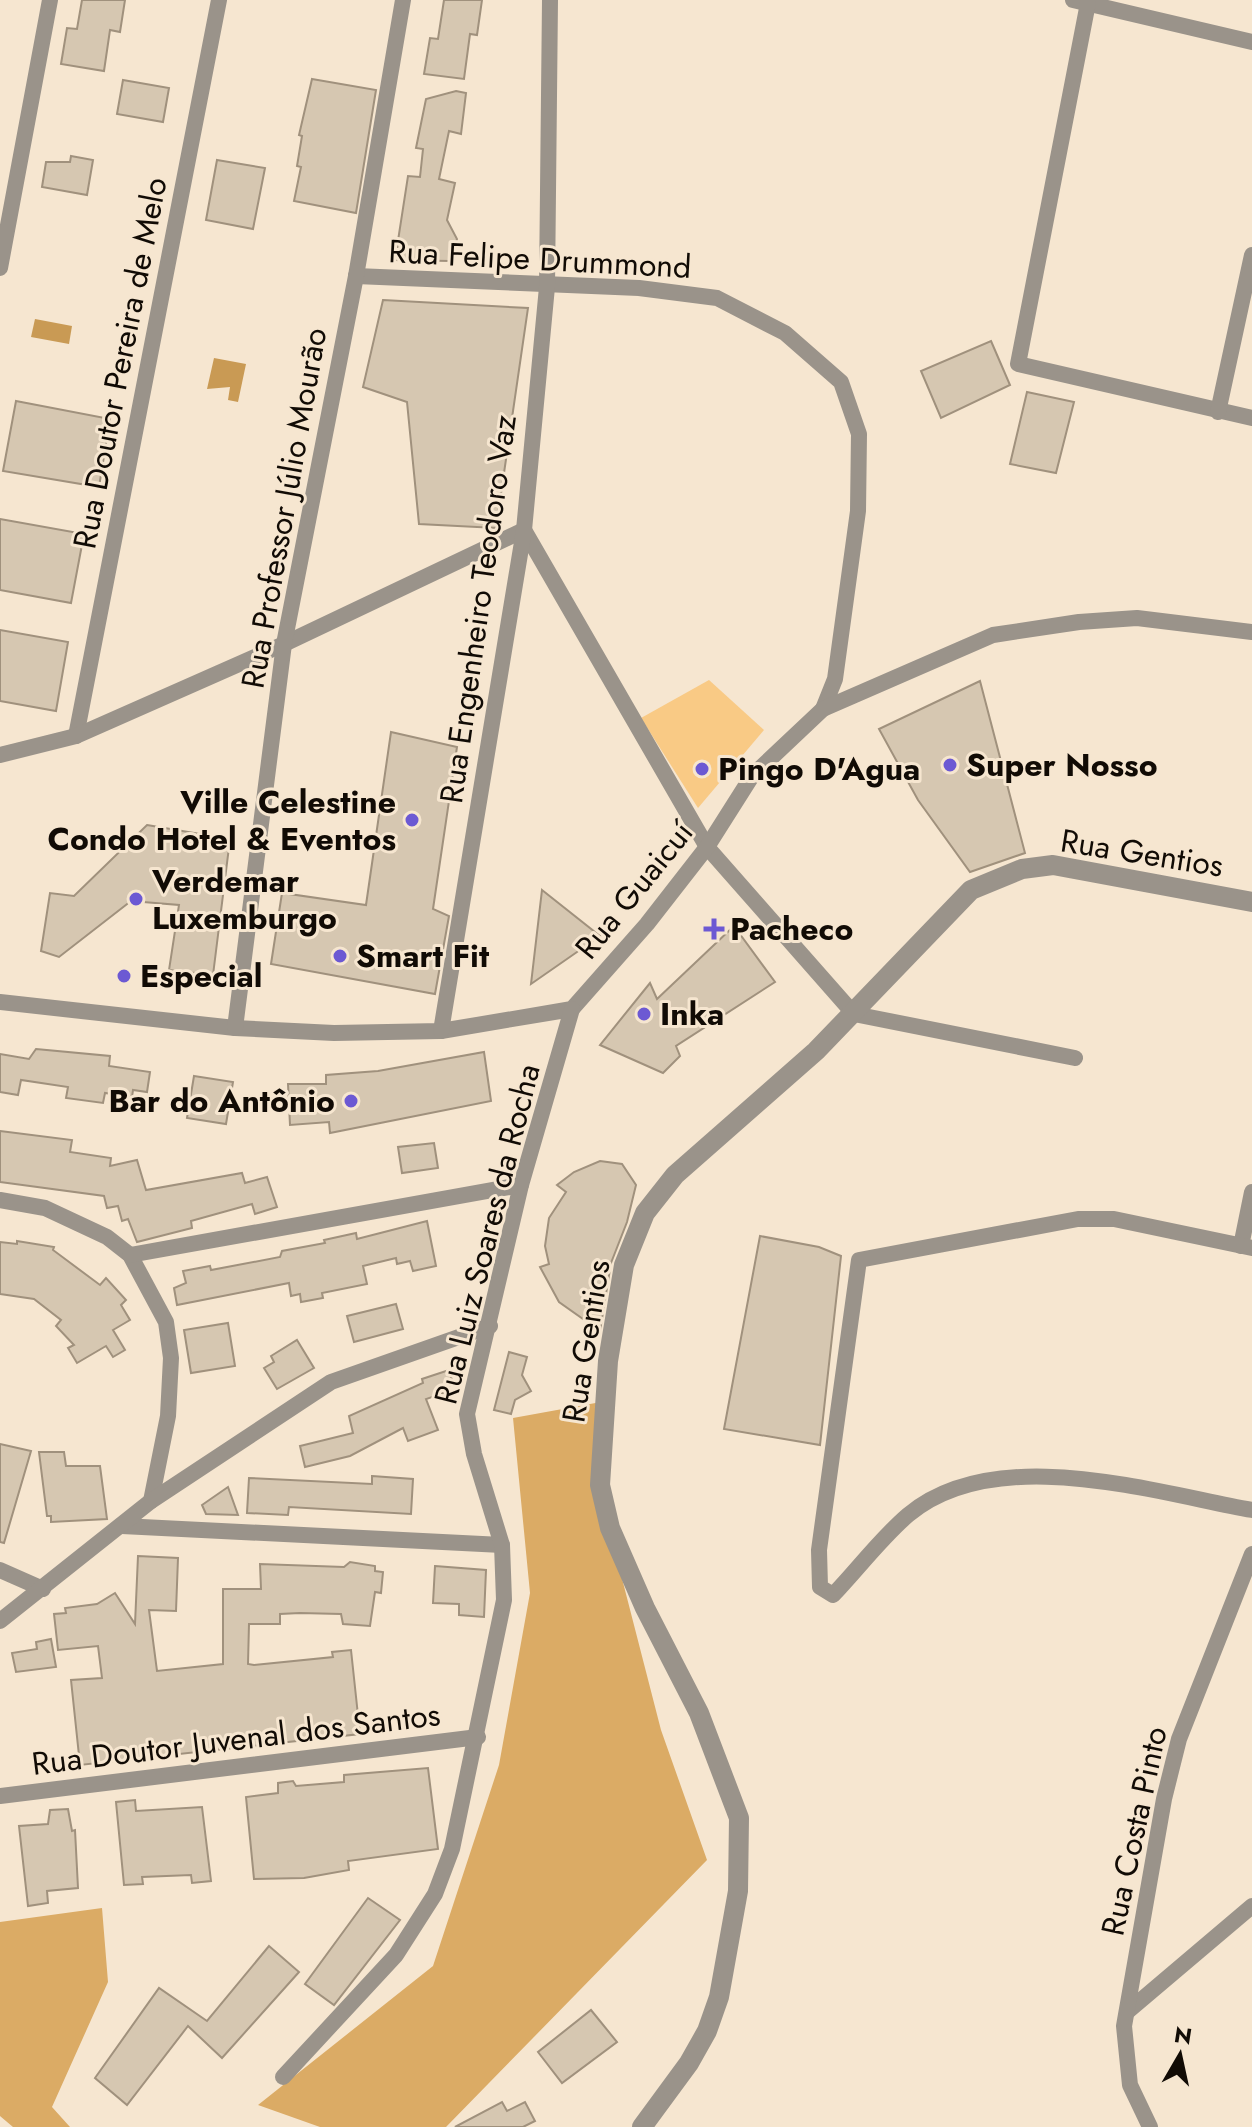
<svg xmlns="http://www.w3.org/2000/svg" width="1252" height="2127" font-family="Jost,sans-serif">
	<rect width="100%" height="100%" fill="#f6e6d0"/>
	<!-- green -->
	<polygon fill="#f9ca85" points="709,680 764,730 698,808 641,718"/>
	<!-- forest -->
	<g fill="#dbab65">
		<polygon points="601,1402 600,1493 661,1730 707,1860 446,2127 320,2127 258,2105 433,1966 499,1765 530,1593 513,1418"/>
		<polygon points="102,1908 108,1982 52,2107 70,2127 13,2127 0,2116 0,1922"/>
	</g>
	<!-- water -->
	<g fill="#c99a54">
		<polygon points="35,319 72,326 69,344 31,337"/>
		<polygon points="214,358 246,364 238,402 228,400 230,387 207,389"/>
	</g>
	<!-- building -->
	<g fill="#d6c7b1" stroke="#a0917d" stroke-width="2">
		<polygon points="82,0 125,0 120,32 110,30 104,71 61,64 67,28 77,29"/>
		<polygon points="444,0 482,0 477,35 470,34 464,79 424,74 430,38 438,39"/>
		<polygon points="312,79 376,90 356,213 294,201 301,167 297,166 302,136 299,135"/>
		<polygon points="123,80 169,88 163,122 117,114"/>
		<polygon points="456,91 466,93 461,134 449,131 439,179 455,183 447,220 457,239 450,261 395,260 408,176 420,177 423,149 416,148 426,99"/>
		<polygon points="71,156 93,160 87,195 42,187 46,162 70,162"/>
		<polygon points="217,160 265,168 253,229 206,220"/>
		<polygon points="383,300 528,308 496,528 419,524 407,402 363,387"/>
		<polygon points="991,341 1010,385 941,418 921,371"/>
		<polygon points="1027,392 1074,402 1056,473 1010,464"/>
		<polygon points="16,401 110,419 99,487 3,471"/>
		<polygon points="0,519 84,534 71,603 0,590"/>
		<polygon points="0,630 68,642 56,711 0,701"/>
		<polygon points="980,681 1025,853 970,872 918,800 879,729"/>
		<polygon points="391,732 457,747 433,909 449,916 435,994 271,964 282,893 366,905"/>
		<polygon points="147,825 230,839 213,975 169,970 179,905 131,901 59,957 41,951 50,893 74,896"/>
		<polygon points="542,890 600,936 531,984"/>
		<polygon points="734,926 775,982 676,1046 680,1056 663,1073 600,1045 650,983 657,999"/>
		<polygon points="36,1049 110,1056 109,1066 150,1072 147,1092 133,1090 132,1097 105,1093 103,1103 66,1098 68,1087 21,1080 18,1095 0,1092 0,1054 29,1059"/>
		<polygon points="484,1052 491,1101 330,1133 329,1122 290,1125 288,1084 326,1084 326,1075 378,1071"/>
		<polygon points="194,1076 233,1082 226,1124 187,1118"/>
		<polygon points="0,1131 72,1140 70,1152 111,1158 110,1166 137,1160 146,1190 242,1173 245,1183 267,1177 277,1207 255,1214 252,1204 191,1221 192,1228 137,1242 128,1219 122,1221 118,1206 107,1208 104,1196 0,1182"/>
		<polygon points="434,1143 438,1168 402,1173 398,1147"/>
		<polygon points="600,1161 622,1164 636,1185 627,1222 611,1263 600,1331 559,1302 540,1267 549,1264 545,1246 549,1218 566,1192 557,1185 574,1172"/>
		<polygon points="427,1221 436,1266 413,1271 410,1261 397,1264 396,1258 363,1266 367,1284 322,1293 323,1298 301,1302 300,1294 291,1296 289,1283 177,1305 174,1288 186,1283 183,1271 210,1266 211,1270 280,1257 282,1251 325,1243 324,1240 356,1233 357,1239"/>
		<polygon points="760,1236 819,1247 841,1256 820,1445 724,1429"/>
		<polygon points="17,1241 54,1247 53,1250 100,1285 106,1278 126,1300 121,1305 130,1320 113,1330 125,1350 113,1357 106,1346 77,1363 68,1348 74,1345 56,1326 61,1320 34,1299 0,1294 0,1242 17,1244"/>
		<polygon points="396,1304 403,1329 354,1342 347,1316"/>
		<polygon points="228,1323 235,1366 191,1373 184,1330"/>
		<polygon points="297,1340 314,1368 277,1389 264,1368 274,1362 271,1356"/>
		<polygon points="509,1352 527,1357 522,1375 531,1391 515,1400 511,1414 494,1410"/>
		<polygon points="449,1370 452,1380 447,1392 426,1399 438,1430 408,1441 403,1428 350,1456 305,1467 300,1446 353,1433 349,1416 423,1383 422,1379"/>
		<polygon points="0,1444 31,1451 4,1543 0,1542"/>
		<polygon points="39,1452 64,1452 66,1466 100,1466 107,1519 51,1522 51,1516 47,1516"/>
		<polygon points="372,1476 413,1479 411,1514 289,1507 288,1515 247,1513 249,1478 372,1484"/>
		<polygon points="228,1487 238,1515 206,1514 202,1505"/>
		<polygon points="138,1556 178,1558 176,1611 149,1610 157,1671 223,1664 223,1589 261,1589 260,1564 344,1567 350,1562 375,1566 375,1571 383,1572 381,1593 375,1592 370,1626 343,1624 341,1614 300,1613 280,1614 280,1624 249,1624 248,1664 254,1665 333,1657 332,1652 351,1650 360,1734 80,1765 71,1680 102,1678 98,1646 58,1650 54,1614 66,1613 65,1608 97,1604 115,1593 135,1624"/>
		<polygon points="435,1566 486,1570 484,1617 459,1615 459,1604 433,1603"/>
		<polygon points="51,1639 56,1667 16,1672 12,1653 37,1649 36,1642"/>
		<polygon points="428,1768 438,1849 348,1861 349,1870 304,1878 254,1879 246,1797 278,1793 278,1783 293,1781 296,1786 344,1782 344,1775"/>
		<polygon points="135,1800 136,1811 202,1807 211,1881 192,1883 191,1875 142,1877 143,1884 124,1885 116,1802"/>
		<polygon points="68,1809 72,1831 75,1830 78,1888 47,1891 48,1903 28,1906 19,1826 48,1824 50,1810"/>
		<polygon points="368,1898 400,1920 334,2005 305,1984"/>
		<polygon points="269,1946 299,1972 222,2058 188,2026 127,2105 95,2078 159,1988 207,2021"/>
		<polygon points="591,2010 617,2042 562,2083 538,2052"/>
		<polygon points="502,2102 507,2111 525,2102 535,2121 523,2127 455,2127"/>
	</g>
	<g fill="none" stroke-linecap="round" stroke-linejoin="round">
		<!-- minor -->
		<g stroke="#9a938a" stroke-width="16">
			<polyline points="1073,0 1252,42"/>
			<polyline points="1088,3 1018,364 1252,418"/>
			<polyline points="0,268 50,0"/>
			<polyline points="356,276 639,288 717,298 785,333 841,382 859,434 858,511 835,679 823,709"/>
			<polyline points="1218,412 1252,255"/>
			<polyline points="524,530 707,847 854,1014 1075,1058"/>
			<polyline points="76,736 219,0"/>
			<polyline points="0,755 76,736 284,644 524,530"/>
			<polyline points="0,1002 235,1028 334,1033 441,1031 572,1009 647,924 707,847 752,776 823,709 993,635 1079,622 1137,618 1252,632"/>
			<polyline points="235,1028 284,644 356,276 403,0"/>
			<polyline points="441,1031 524,530 547,287 550,0"/>
			<polyline points="0,1200 45,1208 107,1237 130,1255 166,1322 171,1358 168,1416 151,1501"/>
			<polyline points="1241,1246 1252,1192"/>
			<path d="M1252 1248 1114 1219H1078L859 1260 819 1550 820 1587 833 1595C858 1569 881 1538 908 1515 995 1442 1152 1492 1252 1510"/>
			<polyline points="130,1255 521,1185"/>
			<polyline points="122,1526 502,1545"/>
			<polyline points="0,1570 43,1589"/>
			<polyline points="0,1621 151,1501 331,1382 490,1326"/>
			<polyline points="0,1796 478,1737"/>
			<polyline points="1127,2012 1252,1906"/>
			<polyline points="283,2077 396,1955 435,1894 452,1849 504,1600 502,1545 474,1454 467,1414 521,1185 572,1009"/>
			<polyline points="1150,2127 1130,2085 1124,2026 1164,1799 1179,1739 1252,1554"/>
		</g>
		<!-- tertiary -->
		<polyline stroke="#9a938a" stroke-width="20" points="642,2127 689,2063 707,2031 719,1997 738,1891 739,1818 699,1713 645,1608 610,1528 600,1485 608,1361 624,1265 645,1213 675,1175 816,1051 971,890 1022,869 1053,865 1252,902"/>
	</g>
	<!-- markers -->
	<g fill="#6c59d3" stroke="#f6e6d0" stroke-width="3">
		<circle cx="950" cy="765" r="8"/>
		<circle cx="702" cy="769" r="8"/>
		<circle cx="412" cy="820" r="8"/>
		<circle cx="136" cy="899" r="8"/>
		<path d="M710 917h8v8h8v8h-8v8h-8v-8h-8v-8h8z"/>
		<circle cx="340" cy="956" r="8"/>
		<circle cx="124" cy="976" r="8"/>
		<circle cx="644" cy="1014" r="8"/>
		<circle cx="351" cy="1101" r="8"/>
	</g>
	<g text-anchor="middle" stroke-width="6" stroke-linejoin="round" paint-order="stroke">
		<!-- street labels -->
		<g font-size="32" fill="#110b05" stroke="#f6e6d0">
			<text transform="translate(540 259) rotate(3)" y="11">Rua Felipe Drummond</text>
			<text transform="translate(120 363) rotate(-79)" y="11">Rua Doutor Pereira de Melo</text>
			<text transform="translate(284 508) rotate(-80)" y="11">Rua Professor Júlio Mourão</text>
			<text transform="translate(478 609) rotate(-82)" y="11">Rua Engenheiro Teodoro Vaz</text>
			<text transform="translate(1142 853) rotate(9)" y="11">Rua Gentios</text>
			<text transform="translate(634 890) rotate(-51)" y="11">Rua Guaicuí</text>
			<text transform="translate(487 1234) rotate(-76)" y="11">Rua Luiz Soares da Rocha</text>
			<text transform="translate(586 1341) rotate(-81)" y="11">Rua Gentios</text>
			<text transform="translate(236 1739) rotate(-7)" y="11">Rua Doutor Juvenal dos Santos</text>
			<text transform="translate(1134 1831) rotate(-78)" y="11">Rua Costa Pinto</text>
		</g>
		<!-- poi labels -->
		<g font-size="32" font-weight="bold" fill="#110b05" stroke="#f6e6d0" text-anchor="start">
			<text x="966" y="776">Super Nosso</text>
			<text x="718" y="780">Pingo D'Agua</text>
			<text x="396" y="813" text-anchor="end">Ville Celestine<tspan x="396" dy="37">Condo Hotel &amp; Eventos</tspan></text>
			<text x="152" y="892">Verdemar<tspan x="152" dy="37">Luxemburgo</tspan></text>
			<text x="730" y="940">Pacheco</text>
			<text x="356" y="967">Smart Fit</text>
			<text x="140" y="987">Especial</text>
			<text x="660" y="1025">Inka</text>
			<text x="335" y="1112" text-anchor="end">Bar do Antônio</text>
		</g>
	</g>
	<!-- north arrow -->
	<g transform="translate(1180 2055) rotate(9)" stroke="#f6e6d0" stroke-width="6" paint-order="stroke">
	<path d="M0-6L14 30L0 20L-14 30Z" fill="#110b05"/>
	<text y="-12" font-size="22" font-weight="bold" text-anchor="middle" fill="#110b05">N</text>
	</g>
</svg>
